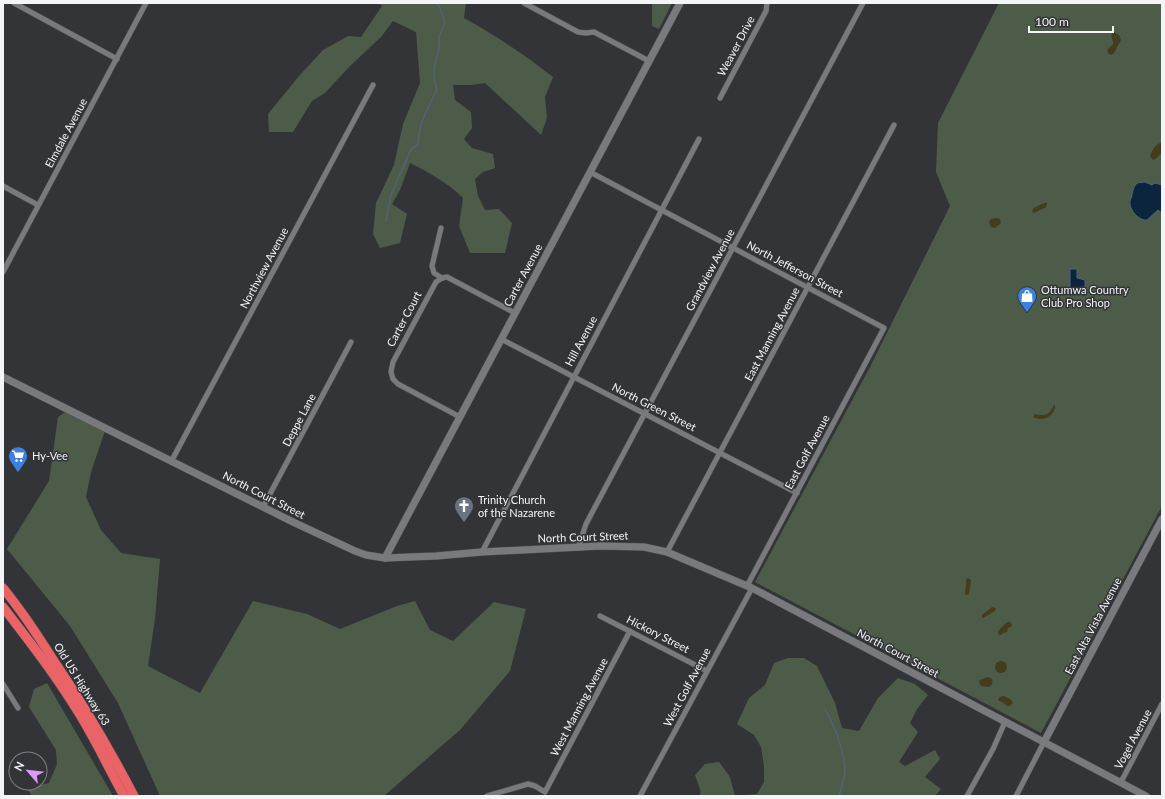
<svg xmlns="http://www.w3.org/2000/svg" width="1165" height="799" font-family="Lato,sans-serif">
	<rect width="100%" height="100%" fill="#333437"/>
	<!-- green -->
	<g fill="#4d5c48">
		<path d="M379 3H466L464 18C495 35 524 54 553 77L545 97 547 118 541 135 485 83 471 85H453L455 100 471 112 472 128 464 139 472 148 493 154 495 168 483 172 475 179 478 196 485 210 499 209 512 223 505 253H470L459 226 463 198C448 183 430 173 410 163L400 190 392 204 407 214 400 243 380 248 373 234 376 203 394 165 403 124 420 83 416 32 393 21 381 37 349 67 325 93 312 101 293 132H269L268 114 299 76 323 50 348 36 361 37 382 6Z"/>
		<polygon points="652,3 672,3 659,29 652,26"/>
		<polygon points="999,3 1162,3 1162,506 1041,733 755,582 871,365 950,206 936,172 938,123"/>
		<polygon points="68,410 106,428 91,472 86,497 101,530 121,553 160,559 155,619 148,666 200,693 253,601 307,614 340,629 397,606 415,601 430,630 453,641 494,602 526,609 510,671 460,730 384,796 160,796 118,703 70,626 7,549 49,481 58,417"/>
		<polygon points="788,658 804,658 817,666 835,703 842,728 859,731 878,698 898,678 915,684 928,695 917,709 910,723 918,732 899,762 905,766 935,750 940,759 925,777 941,789 935,796 699,796 701,792 695,775 705,764 719,762 730,777 735,796 757,794 764,782 764,766 761,747 754,735 737,724 749,698 765,685 774,663"/>
		<polygon points="47,683 113,796 32,796 27,788 49,783 57,764 56,750 29,707 34,689"/>
	</g>
	<!-- sand -->
	<g fill="#443c1c">
		<path d="M1114 32 1119 35 1121 40 1114 53 1111 55 1108 53 1107 50C1113 44 1115 45 1111 36Z"/>
		<path d="M1160 143H1162V153L1154 160 1152 159 1150 156C1152 151 1154 146 1160 143Z"/>
		<polygon points="1044,203 1047,203 1046,207 1034,213 1032,211 1034,208"/>
		<polygon points="997,218 1000,219 1001,223 995,228 991,227 989,222 991,219"/>
		<path d="M1054 405H1055C1055 417 1042 422 1033 417L1035 414C1046 416 1048 416 1054 405Z"/>
		<path d="M968 578 971 580 969 594 967 595 965 594C965 588 967 585 966 579Z"/>
		<polygon points="992,607 995,608 996,609 995,611 983,618 982,618 982,615"/>
		<path d="M1009 621 1011 623 1012 626 1008 628 1007 632 1003 633 1001 635H999L998 632C1000 628 1006 623 1009 621Z"/>
		<circle cx="1001" cy="667" r="6"/>
		<path d="M988 677 992 679C993 683 992 686 988 687L981 686 979 682 980 680Z"/>
		<polygon points="1004,696 1010,699 1013,703 1010,706 1007,706 1005,704 998,700 1000,697"/>
	</g>
	<!-- water -->
	<g fill="#0c253e" stroke="#526376">
		<path d="M1145 182 1152 185 1155 183 1162 185V213L1158 210 1147 220H1144C1137 218 1131 211 1130 204 1129 200 1132 198 1132 195 1133 190 1133 188 1137 183Z"/>
		<polygon points="1070,269 1077,269 1077,278 1085,280 1085,287 1070,288"/>
	</g>
	<g fill="none" stroke-linecap="round" stroke-linejoin="round">
		<!-- stream -->
		<g stroke="#526376" stroke-width="1.5">
			<path d="M386 221 391 195 411 149 418 145C418 125 428 107 437 90L434 78V67L439 50V37L445 22 440 8 437 3"/>
			<path d="M825 709C827 714 830 718 832 723 838 736 845 757 845 771 844 780 841 788 839 796"/>
		</g>
		<!-- street casing -->
		<g stroke="#4f5052" stroke-width="6">
			<g id="street">
				<polyline points="14,3 117,59"/>
				<polyline points="524,3 578,32 586,33 594,32 649,61"/>
				<polyline points="720,98 766,11 767,3"/>
				<polyline points="590,172 884,328 747,586"/>
				<polyline points="3,186 38,205"/>
				<polyline points="441,228 432,266 434,273 442,278"/>
				<polyline points="3,272 146,3"/>
				<polyline points="501,339 797,493"/>
				<polyline points="460,417 398,384 393,379 391,372 393,362 436,282 442,278 447,277 515,313"/>
				<polyline points="172,460 373,85"/>
				<polyline points="263,507 351,342"/>
				<polyline points="578,548 586,524 863,3"/>
				<polyline points="482,552 699,139"/>
				<polyline points="667,552 894,125"/>
				<polyline points="600,616 707,671"/>
				<polyline points="3,684 18,708"/>
				<polyline points="1121,782 1162,704"/>
				<polyline points="487,796 528,784 535,786 545,792 630,631"/>
				<polyline points="640,796 752,588"/>
				<polyline points="967,796 993,749 1005,722"/>
				<polyline points="1016,796 1044,742"/>
			</g>
		</g>
		<!-- secondary casing -->
		<g stroke="#4f5052" stroke-width="8">
			<g id="secondary">
				<polyline points="3,377 293,522 355,551 366,555 385,558 436,556 482,552 600,546 644,547 667,552 752,588 1146,796"/>
				<polyline points="385,558 680,3"/>
				<polyline points="1044,742 1162,519"/>
			</g>
		</g>
		<!-- highway casing -->
		<g stroke="#4f5052" stroke-width="10">
			<g id="highway">
				<path d="M3 588C21 610 37 634 52 658 82 702 109 748 134 796"/>
				<path d="M3 607C30 642 57 677 80 715 96 741 109 769 124 796"/>
			</g>
		</g>
		<!-- street -->
		<use href="#street" stroke="#797a7d" stroke-width="5"/>
		<!-- secondary -->
		<use href="#secondary" stroke="#797a7d" stroke-width="7"/>
		<!-- highway -->
		<use href="#highway" stroke="#e96367" stroke-width="9"/>
	</g>
	<!-- icons -->
	<defs>
		<g id="shop-pin" transform="scale(1)"><path d="M0 17L-7.5 6A9.5 9.5 0 1 1 7.5 6Z" fill="#3f7fe0" stroke="#333437"/><path d="M-5-2.5h2.3a2.7 3.5 0 0 1 5.4 0H5L5.5 6h-11ZM-1.5-2.5h3a1.5 2.3 0 0 0-3 0Z" fill="#fff"/></g>
		<g id="supermarket-pin" transform="scale(1)"><path d="M0 17L-7.5 6A9.5 9.5 0 1 1 7.5 6Z" fill="#3f7fe0" stroke="#333437"/><path d="M-6-5.5h2.5l.6 2H6L4.5 2H-2.5L-4.4-4H-6ZM-1.5 3.2a1.3 1.3 0 1 0 .1 0ZM3 3.2a1.3 1.3 0 1 0 .1 0Z" fill="#fff"/></g>
		<g id="church-pin" transform="scale(1)"><path d="M0 17L-7.5 6A9.5 9.5 0 1 1 7.5 6Z" fill="#6b7280" stroke="#333437"/><path d="M-1.2-6h2.4v3.5h3.3v2.4h-3.3V6h-2.4V-.1h-3.3v-2.4h3.3Z" fill="#fff"/></g>
	</defs>
	<g fill-rule="evenodd">
		<use href="#shop-pin" x="1027" y="296"/>
		<use href="#supermarket-pin" x="18" y="456"/>
		<use href="#church-pin" x="464" y="506"/>
	</g>
	<g text-anchor="middle" stroke-width="3" stroke-linejoin="round" paint-order="stroke">
		<!-- street labels -->
		<g font-size="11" fill="#f4f5f7" stroke="#333437">
			<text transform="translate(736 46) rotate(-62)" y="4">Weaver Drive</text>
			<text transform="translate(66 133) rotate(-62)" y="4">Elmdale Avenue</text>
			<text transform="translate(264 268) rotate(-62)" y="4">Northview Avenue</text>
			<text transform="translate(795 269) rotate(28)" y="4">North Jefferson Street</text>
			<text transform="translate(710 270) rotate(-62)" y="4">Grandview Avenue</text>
			<text transform="translate(523 275) rotate(-62)" y="4">Carter Avenue</text>
			<text transform="translate(404 319) rotate(-62)" y="4">Carter Court</text>
			<text transform="translate(772 334) rotate(-62)" y="4">East Manning Avenue</text>
			<text transform="translate(581 341) rotate(-62)" y="4">Hill Avenue</text>
			<text transform="translate(654 407) rotate(27)" y="4">North Green Street</text>
			<text transform="translate(299 420) rotate(-62)" y="4">Deppe Lane</text>
			<text transform="translate(807 452) rotate(-62)" y="4">East Golf Avenue</text>
			<text transform="translate(264 495) rotate(27)" y="4">North Court Street</text>
			<text transform="translate(583 537) rotate(-2)" y="4">North Court Street</text>
			<text transform="translate(1093 626) rotate(-62)" y="4">East Alta Vista Avenue</text>
			<text transform="translate(658 634) rotate(27)" y="4">Hickory Street</text>
			<text transform="translate(898 653) rotate(28)" y="4">North Court Street</text>
			<text transform="translate(82 684) rotate(58)" y="4">Old US Highway 63</text>
			<text transform="translate(687 687) rotate(-62)" y="4">West Golf Avenue</text>
			<text transform="translate(579 707) rotate(-62)" y="4">West Manning Avenue</text>
			<text transform="translate(1133 739) rotate(-62)" y="4">Vogel Avenue</text>
		</g>
		<!-- poi labels -->
		<g font-size="11" fill="#f4f5f7" stroke="#333437" text-anchor="start">
			<text x="1041" y="294">Ottumwa Country<tspan x="1041" dy="13">Club Pro Shop</tspan></text>
			<text x="32" y="460">Hy-Vee</text>
			<text x="478" y="504">Trinity Church<tspan x="478" dy="13">of the Nazarene</tspan></text>
		</g>
	</g>
	<!-- border -->
	<rect width="1165" height="799" fill="none" stroke="#f4f5f7" stroke-width="8"/>
	<!-- north arrow -->
	<g transform="translate(28 771) rotate(298)"><circle r="19" fill="#333437" stroke="#808184"/>
	<path d="M0-3L7 15L0 10L-7 15Z" fill="#da9af6"/>
	<text y="-6" font-size="11" font-weight="bold" text-anchor="middle" fill="#f4f5f7">N</text>
	</g>
	<!-- scale -->
	<path d="M1029 26v6h84v-6" fill="none" stroke="#f4f5f7" stroke-width="2"/>
	<text x="1035" y="26" font-size="12" fill="#f4f5f7" stroke="#333437" stroke-width="3" paint-order="stroke">100 m</text>
</svg>
